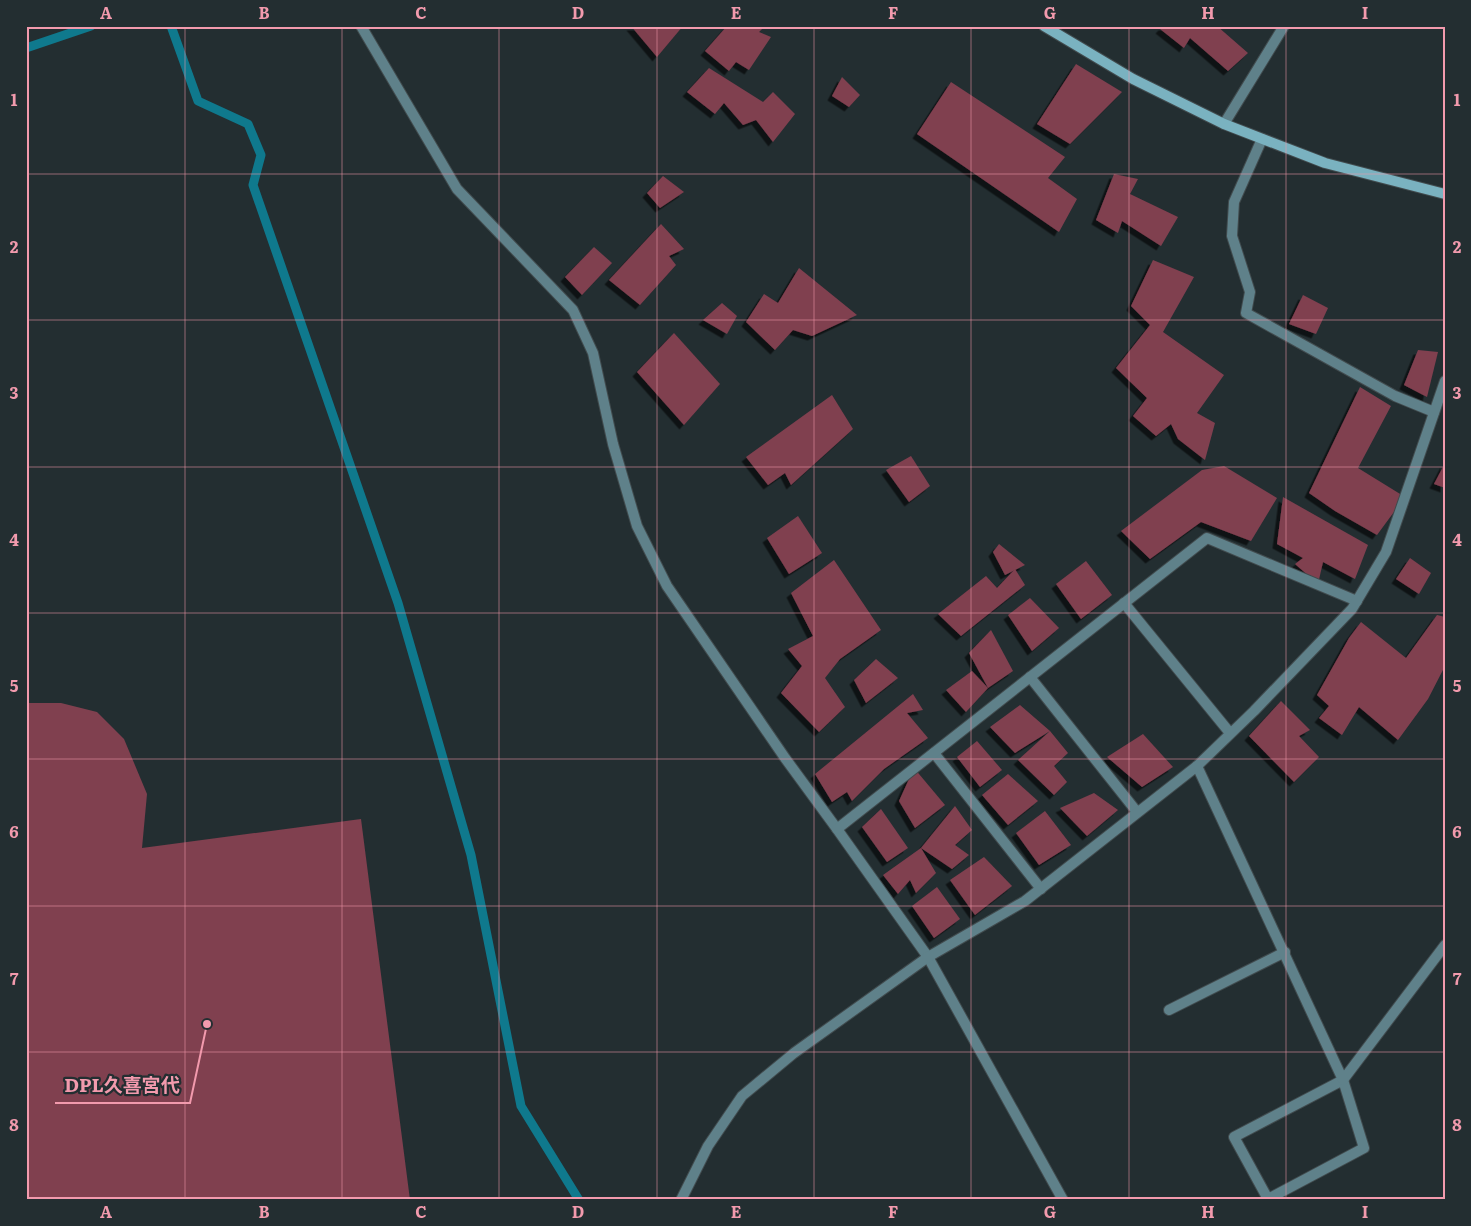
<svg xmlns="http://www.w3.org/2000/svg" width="1471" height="1226" font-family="Literata,'Noto Sans JP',serif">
	<defs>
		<filter id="shadow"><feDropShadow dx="-4.5" dy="4.5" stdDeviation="0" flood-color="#0009"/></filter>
	</defs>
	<rect width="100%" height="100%" fill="#232e31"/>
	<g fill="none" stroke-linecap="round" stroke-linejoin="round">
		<!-- stream -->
		<g stroke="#0f798d" stroke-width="9">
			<polyline points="171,26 198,101 248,124 261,155 253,185 398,603 471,855 521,1106 579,1200"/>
			<polyline points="26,48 91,26"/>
		</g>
	</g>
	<!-- building -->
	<g fill="#803f4f" filter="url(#shadow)">
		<polygon points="631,26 683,26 657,57"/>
		<polygon points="727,26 765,26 759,32 771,37 749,70 736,62 729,71 705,51"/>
		<polygon points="1163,26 1217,26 1248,53 1228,71 1190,38 1184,48 1160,29"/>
		<polygon points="1076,64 1122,92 1070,144 1037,124"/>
		<polygon points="709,68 763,102 773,92 795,114 773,142 756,120 743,125 724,103 715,114 687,92"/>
		<polygon points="842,77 860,95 849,107 832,96"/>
		<polygon points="951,82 1065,157 1048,178 1077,199 1059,232 917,134"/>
		<polygon points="1114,174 1138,179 1130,194 1178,217 1161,246 1122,221 1118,233 1096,220"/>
		<polygon points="663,176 684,192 660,208 647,193"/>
		<polygon points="661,224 684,249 669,256 676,265 640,305 609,280"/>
		<polygon points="594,247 612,263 582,295 565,277"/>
		<polygon points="1153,260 1194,277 1163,332 1224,375 1197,413 1215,423 1205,460 1178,439 1171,424 1156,436 1133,416 1147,398 1116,368 1150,325 1131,306"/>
		<polygon points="799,268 857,315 812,336 793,330 775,350 746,322 764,294 778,303"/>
		<polygon points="1303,295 1328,308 1316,334 1289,324"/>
		<polygon points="722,303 737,316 727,334 703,320"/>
		<polygon points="674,333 720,384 684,425 637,372"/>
		<polygon points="1418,350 1438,352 1427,397 1404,385"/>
		<polygon points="1360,387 1391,406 1358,468 1405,497 1377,535 1335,511 1309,493"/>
		<polygon points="832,395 853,429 791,485 785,473 768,485 746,457"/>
		<polygon points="911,456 930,486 909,502 886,470"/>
		<polygon points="1445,463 1445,488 1434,484"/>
		<polygon points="1224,466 1277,498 1251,541 1201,522 1150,559 1121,531 1202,470"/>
		<polygon points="1283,497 1368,545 1355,579 1323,562 1318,584 1295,564 1303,558 1277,544"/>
		<polygon points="798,516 822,553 789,574 767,538"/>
		<polygon points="999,544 1025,565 1005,575 993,552"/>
		<polygon points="1410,558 1431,573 1419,594 1396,579"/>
		<polygon points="834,560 881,630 840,659 825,678 845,707 819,732 781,693 802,666 788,649 813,636 791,593"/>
		<polygon points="1086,561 1112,595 1081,619 1056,584"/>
		<polygon points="1015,569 1025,585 961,636 938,614 986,576 997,588"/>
		<polygon points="1030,598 1059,628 1032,651 1008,615"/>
		<polygon points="1437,615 1445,617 1445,666 1428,699 1398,740 1359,707 1342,735 1319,718 1329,706 1317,695 1349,638 1361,622 1406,658"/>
		<polygon points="991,630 1013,671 988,688 969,653"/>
		<polygon points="876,659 898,678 866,703 854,680"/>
		<polygon points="972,671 988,688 966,712 946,690"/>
		<polygon points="913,694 923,710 907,713 928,738 884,769 852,801 847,792 832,802 815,774"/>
		<polygon points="1281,701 1310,730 1299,736 1319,757 1294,782 1249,736"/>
		<polygon points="26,703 61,703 97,712 124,739 147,794 142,848 361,819 410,1200 26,1200"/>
		<polygon points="1020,705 1050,731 1068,753 1054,766 1067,782 1054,795 1018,760 1050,731 1015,753 990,727"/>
		<polygon points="1143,734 1173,767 1142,787 1107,757"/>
		<polygon points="977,741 1002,770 980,787 957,757"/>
		<polygon points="914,768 945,805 915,828 899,801"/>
		<polygon points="1008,774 1038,801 1008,825 982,795"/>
		<polygon points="1094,793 1118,810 1087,836 1060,808"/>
		<polygon points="955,806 972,830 955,845 969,855 952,869 921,848 936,873 916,893 910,880 898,894 883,875 921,848"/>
		<polygon points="881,809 908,848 887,862 862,827"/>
		<polygon points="1045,811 1071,845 1039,865 1016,833"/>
		<polygon points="984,857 1012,886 975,915 950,880"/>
		<polygon points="937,887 960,919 934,938 912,906"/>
	</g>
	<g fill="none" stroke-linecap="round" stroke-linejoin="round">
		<!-- lane casing -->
		<g stroke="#414b4e" stroke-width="12">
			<g id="lane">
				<polyline points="1224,124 1284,26"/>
				<polyline points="1169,1010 1285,952"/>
				<polyline points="1268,1199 1364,1148 1343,1080 1234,1137 1268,1199 1268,1200"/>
			</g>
		</g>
		<!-- street casing -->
		<g stroke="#414b4e" stroke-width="12">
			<g id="street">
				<polyline points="361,26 457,189 573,310 593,353 613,444 637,526 667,586 785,758 837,829 928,957 1063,1200"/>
				<polyline points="1262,139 1234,202 1232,236 1250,292 1246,313 1395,396 1434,412"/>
				<polyline points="1124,603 1230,733"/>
				<polyline points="1030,677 1137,812"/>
				<polyline points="934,753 1041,889"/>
				<polyline points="1197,766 1343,1080 1445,945"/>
				<polyline points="837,829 1207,538 1357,601"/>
				<polyline points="681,1200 708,1146 742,1096 794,1053 928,957 1025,901 1197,766 1254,711 1352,609 1386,552 1445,381"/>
			</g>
		</g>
		<!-- secondary casing -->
		<g stroke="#414b4e" stroke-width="12">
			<polyline id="secondary" points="1044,26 1133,79 1224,124 1325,163 1445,194"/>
		</g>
		<!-- lane -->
		<use href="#lane" stroke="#5f818a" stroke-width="10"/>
		<!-- street -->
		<use href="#street" stroke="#5f818a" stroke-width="10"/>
		<!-- secondary -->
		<use href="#secondary" stroke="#7ab2c0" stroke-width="10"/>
	</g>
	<!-- grid -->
	<path fill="none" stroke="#f29aad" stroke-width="1" stroke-opacity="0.55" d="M185 26V1200M342 26V1200M499 26V1200M657 26V1200M814 26V1200M971 26V1200M1129 26V1200M1286 26V1200M26 174H1445M26 320H1445M26 467H1445M26 613H1445M26 759H1445M26 906H1445M26 1052H1445"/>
	<!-- callouts -->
	<path fill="none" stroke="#f29aad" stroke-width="2" d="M207 1024L190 1103H55"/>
	<circle fill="#f29aad" stroke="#232e31" stroke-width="2" cx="207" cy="1024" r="5"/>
	<g font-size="19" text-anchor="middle" font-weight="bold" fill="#f29aad" stroke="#232e31" stroke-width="4.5" stroke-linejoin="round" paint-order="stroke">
		<text x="122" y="1092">DPL久喜宮代</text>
	</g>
	<!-- border -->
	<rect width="1471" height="1226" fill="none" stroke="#232e31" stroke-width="55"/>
	<rect x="28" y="28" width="1416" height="1170" fill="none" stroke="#f29aad" stroke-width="2"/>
	<g font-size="16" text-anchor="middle" font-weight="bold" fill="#f29aad">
		<text x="106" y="19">A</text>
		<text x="264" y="19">B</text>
		<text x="421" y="19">C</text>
		<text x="578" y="19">D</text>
		<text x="736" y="19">E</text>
		<text x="893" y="19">F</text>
		<text x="1050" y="19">G</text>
		<text x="1208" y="19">H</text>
		<text x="1365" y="19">I</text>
		<text x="14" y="106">1</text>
		<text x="1457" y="106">1</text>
		<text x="14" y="253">2</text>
		<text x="1457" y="253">2</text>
		<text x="14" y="399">3</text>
		<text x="1457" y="399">3</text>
		<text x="14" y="546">4</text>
		<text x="1457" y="546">4</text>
		<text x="14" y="692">5</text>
		<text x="1457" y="692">5</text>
		<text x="14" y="838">6</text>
		<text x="1457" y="838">6</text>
		<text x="14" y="985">7</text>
		<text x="1457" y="985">7</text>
		<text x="14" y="1131">8</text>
		<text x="1457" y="1131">8</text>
		<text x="106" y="1218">A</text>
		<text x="264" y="1218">B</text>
		<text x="421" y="1218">C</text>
		<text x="578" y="1218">D</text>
		<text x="736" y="1218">E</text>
		<text x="893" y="1218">F</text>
		<text x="1050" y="1218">G</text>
		<text x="1208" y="1218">H</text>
		<text x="1365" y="1218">I</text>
	</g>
</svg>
